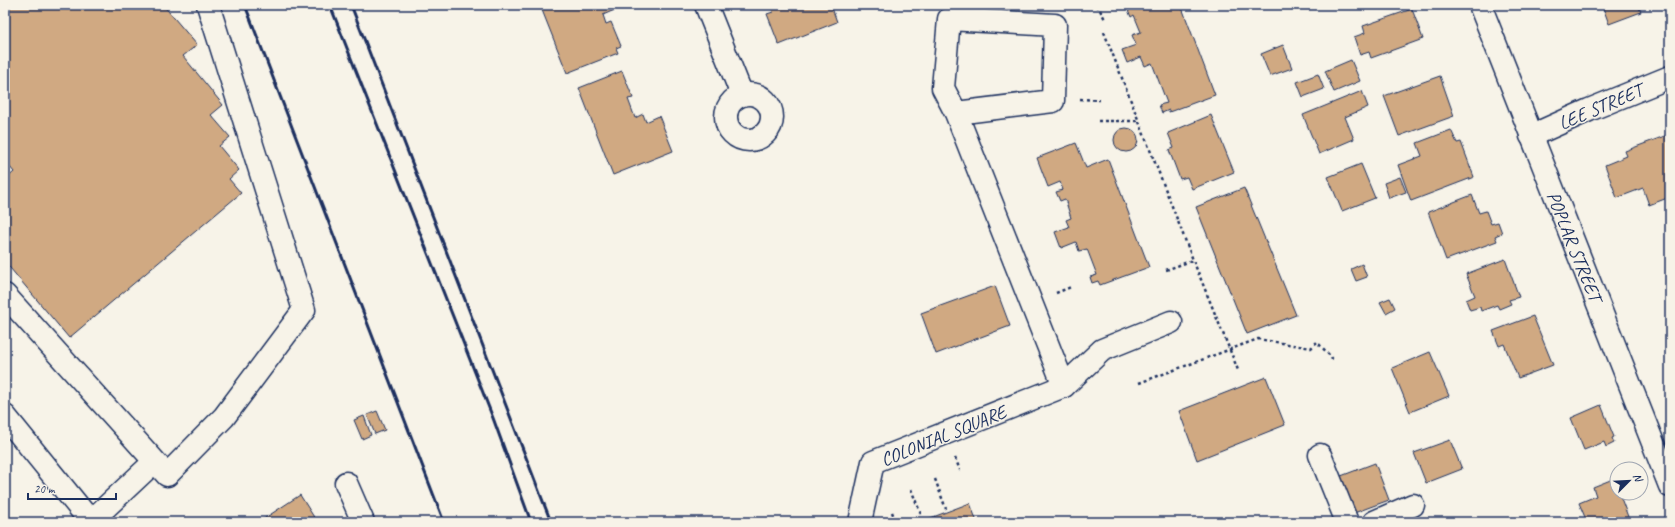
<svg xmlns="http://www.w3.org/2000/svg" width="1675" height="527" font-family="Caveat,sans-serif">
	<rect width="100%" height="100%" fill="#f7f3e8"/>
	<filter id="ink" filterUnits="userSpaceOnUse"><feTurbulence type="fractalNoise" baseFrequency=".025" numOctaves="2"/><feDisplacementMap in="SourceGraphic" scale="8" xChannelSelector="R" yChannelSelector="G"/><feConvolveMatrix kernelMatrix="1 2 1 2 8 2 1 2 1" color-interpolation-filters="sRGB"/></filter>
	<g filter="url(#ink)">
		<!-- building -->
		<g fill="#d0a982" stroke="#1b2f5e">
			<polygon points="5,5 163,5 197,45 183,56 223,105 211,115 230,137 219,146 239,170 229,179 241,193 69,338 5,262 5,180 14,172 5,161"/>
			<polygon points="540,5 626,5 603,15 606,24 611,22 621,46 616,48 618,53 567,73"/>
			<polygon points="764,5 831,5 837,22 779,45 767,14 773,12 771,7 765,9"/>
			<polygon points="1126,5 1181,5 1215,95 1169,112 1169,110 1162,113 1159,105 1167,103 1152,63 1145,66 1141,57 1127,63 1122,50 1136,45 1132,35 1141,32 1134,15 1131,17"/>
			<polygon points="1602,5 1638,5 1641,12 1609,24"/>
			<polygon points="1412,9 1423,39 1371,58 1369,52 1360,55 1354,37 1365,33 1363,26"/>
			<polygon points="1283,45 1292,68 1270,76 1261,54"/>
			<polygon points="1351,60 1360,81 1334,92 1325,71"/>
			<polygon points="622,71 633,98 628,99 635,118 643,114 646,122 659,116 673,151 613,175 579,88"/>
			<polygon points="1318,74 1324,89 1303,97 1297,82"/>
			<polygon points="1440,76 1454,116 1399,136 1384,96"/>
			<polygon points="1362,91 1368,107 1345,117 1354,139 1319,154 1303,115"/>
			<polygon points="1211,115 1234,172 1192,189 1187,177 1180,179 1169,150 1174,148 1168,133"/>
			<circle cx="1126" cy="140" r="12"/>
			<polygon points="1451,130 1457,143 1461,142 1474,177 1411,201 1398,165 1422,156 1417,143"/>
			<polygon points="1670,134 1670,197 1649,205 1643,188 1617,198 1605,165 1627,156 1625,151"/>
			<polygon points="1076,143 1086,168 1108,159 1149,267 1100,285 1098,281 1092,283 1090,277 1097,275 1087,249 1079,251 1076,242 1061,248 1055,232 1069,227 1066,220 1071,218 1065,199 1060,201 1056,192 1063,190 1060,182 1048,187 1037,158"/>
			<polygon points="1361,164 1375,198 1342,211 1328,177"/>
			<polygon points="1400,177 1406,192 1389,198 1384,183"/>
			<polygon points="1244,188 1296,315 1247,334 1196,207"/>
			<polygon points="1472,195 1479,213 1486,211 1491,224 1498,222 1502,233 1495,236 1497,241 1446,260 1428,212"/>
			<polygon points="1505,259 1519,297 1509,300 1511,304 1499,309 1497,305 1481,311 1480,307 1470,310 1466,300 1475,296 1466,274"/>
			<polygon points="1362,264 1367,277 1356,281 1351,269"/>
			<polygon points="995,286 1010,326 936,354 921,313"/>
			<polygon points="1390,298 1395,308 1386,313 1380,302"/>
			<polygon points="1533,316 1553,365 1518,378 1504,344 1499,346 1493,331"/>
			<polygon points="1430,352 1449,396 1410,412 1392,368"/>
			<polygon points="1266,377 1285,425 1197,460 1179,411"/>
			<polygon points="1601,405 1614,437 1612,438 1614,443 1606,447 1604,442 1584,450 1571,418"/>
			<polygon points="377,411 385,430 375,434 367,415"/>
			<polygon points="364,416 371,435 362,439 354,420"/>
			<polygon points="1450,440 1462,469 1426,483 1414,453"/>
			<polygon points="1375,463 1389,500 1354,513 1341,476"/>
			<polygon points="1613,479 1617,493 1619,493 1630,522 1587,522 1579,503 1596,496 1593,487"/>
			<polygon points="300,495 317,522 259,522"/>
			<polygon points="970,503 977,522 920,522"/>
		</g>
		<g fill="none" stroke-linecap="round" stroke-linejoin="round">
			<!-- minor casing -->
			<g stroke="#1b2f5e" stroke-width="25">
				<g id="minor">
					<polyline points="706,5 742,95"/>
					<polyline points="1480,5 1670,486"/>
					<circle cx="749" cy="117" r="23"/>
					<polyline points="956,113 943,88 949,19 1055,25 1053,101 956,113 1064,386"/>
					<polyline points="1531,136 1589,110 1670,77"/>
					<polyline points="5,295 167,475 224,417 304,310 208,5"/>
					<polyline points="5,416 91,522"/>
					<polyline points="1320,455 1347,522"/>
					<polyline points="346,483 363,522"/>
					<polyline points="90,522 154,462"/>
					<polyline points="860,522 873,462 1064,386 1102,350 1171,322"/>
					<polyline points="1374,522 1413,505"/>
				</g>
			</g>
			<!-- path -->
			<g stroke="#1b2f5e" stroke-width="2.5" stroke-dasharray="3 3" stroke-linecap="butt">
				<polyline points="1097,5 1105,19"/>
				<polyline points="1104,32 1193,260 1238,370"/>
				<polyline points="1080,99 1100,100"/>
				<polyline points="1098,121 1138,121"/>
				<polyline points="1166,270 1193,260"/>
				<polyline points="1056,293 1071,287"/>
				<polyline points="1139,383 1258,339 1311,348 1317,342 1332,358 1330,362"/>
				<polyline points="955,458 960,470"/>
				<polyline points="935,479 946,509"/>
				<polyline points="911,489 922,517"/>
				<polyline points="892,512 896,522"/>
			</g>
			<!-- minor -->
			<use href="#minor" stroke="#f7f3e8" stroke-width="22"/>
			<!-- rail -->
			<g stroke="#1b2f5e" stroke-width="3">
				<polyline points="245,5 444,522"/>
				<polyline points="330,5 493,418 531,522"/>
				<polyline points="351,5 551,522"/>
			</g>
		</g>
	</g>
	<g text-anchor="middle" stroke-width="3" stroke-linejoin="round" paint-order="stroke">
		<!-- street labels -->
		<g font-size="19" fill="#1b2f5e" stroke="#f7f3e8">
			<text transform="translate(1600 106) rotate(-23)" y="7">LEE STREET</text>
			<text transform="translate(1575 246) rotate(68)" y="7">POPLAR STREET</text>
			<text transform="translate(943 435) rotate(-22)" y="7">COLONIAL SQUARE</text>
		</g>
	</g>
	<!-- margin -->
	<rect width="1675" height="527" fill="none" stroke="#f7f3e8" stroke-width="20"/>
	<rect x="10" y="10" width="1655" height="507" fill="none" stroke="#1b2f5e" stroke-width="1.5" filter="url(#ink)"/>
	<!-- north arrow -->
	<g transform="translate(1629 481) rotate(66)"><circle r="19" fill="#f7f3e8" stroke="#9fa5b1"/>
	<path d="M0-3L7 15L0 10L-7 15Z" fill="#1b2f5e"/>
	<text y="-6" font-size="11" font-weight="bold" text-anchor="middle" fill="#1b2f5e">N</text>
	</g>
	<!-- scale -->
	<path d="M28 493v6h88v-6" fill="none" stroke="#1b2f5e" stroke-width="2"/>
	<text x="34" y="493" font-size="12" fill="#1b2f5e" stroke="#f7f3e8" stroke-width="3" paint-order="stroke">20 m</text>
</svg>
